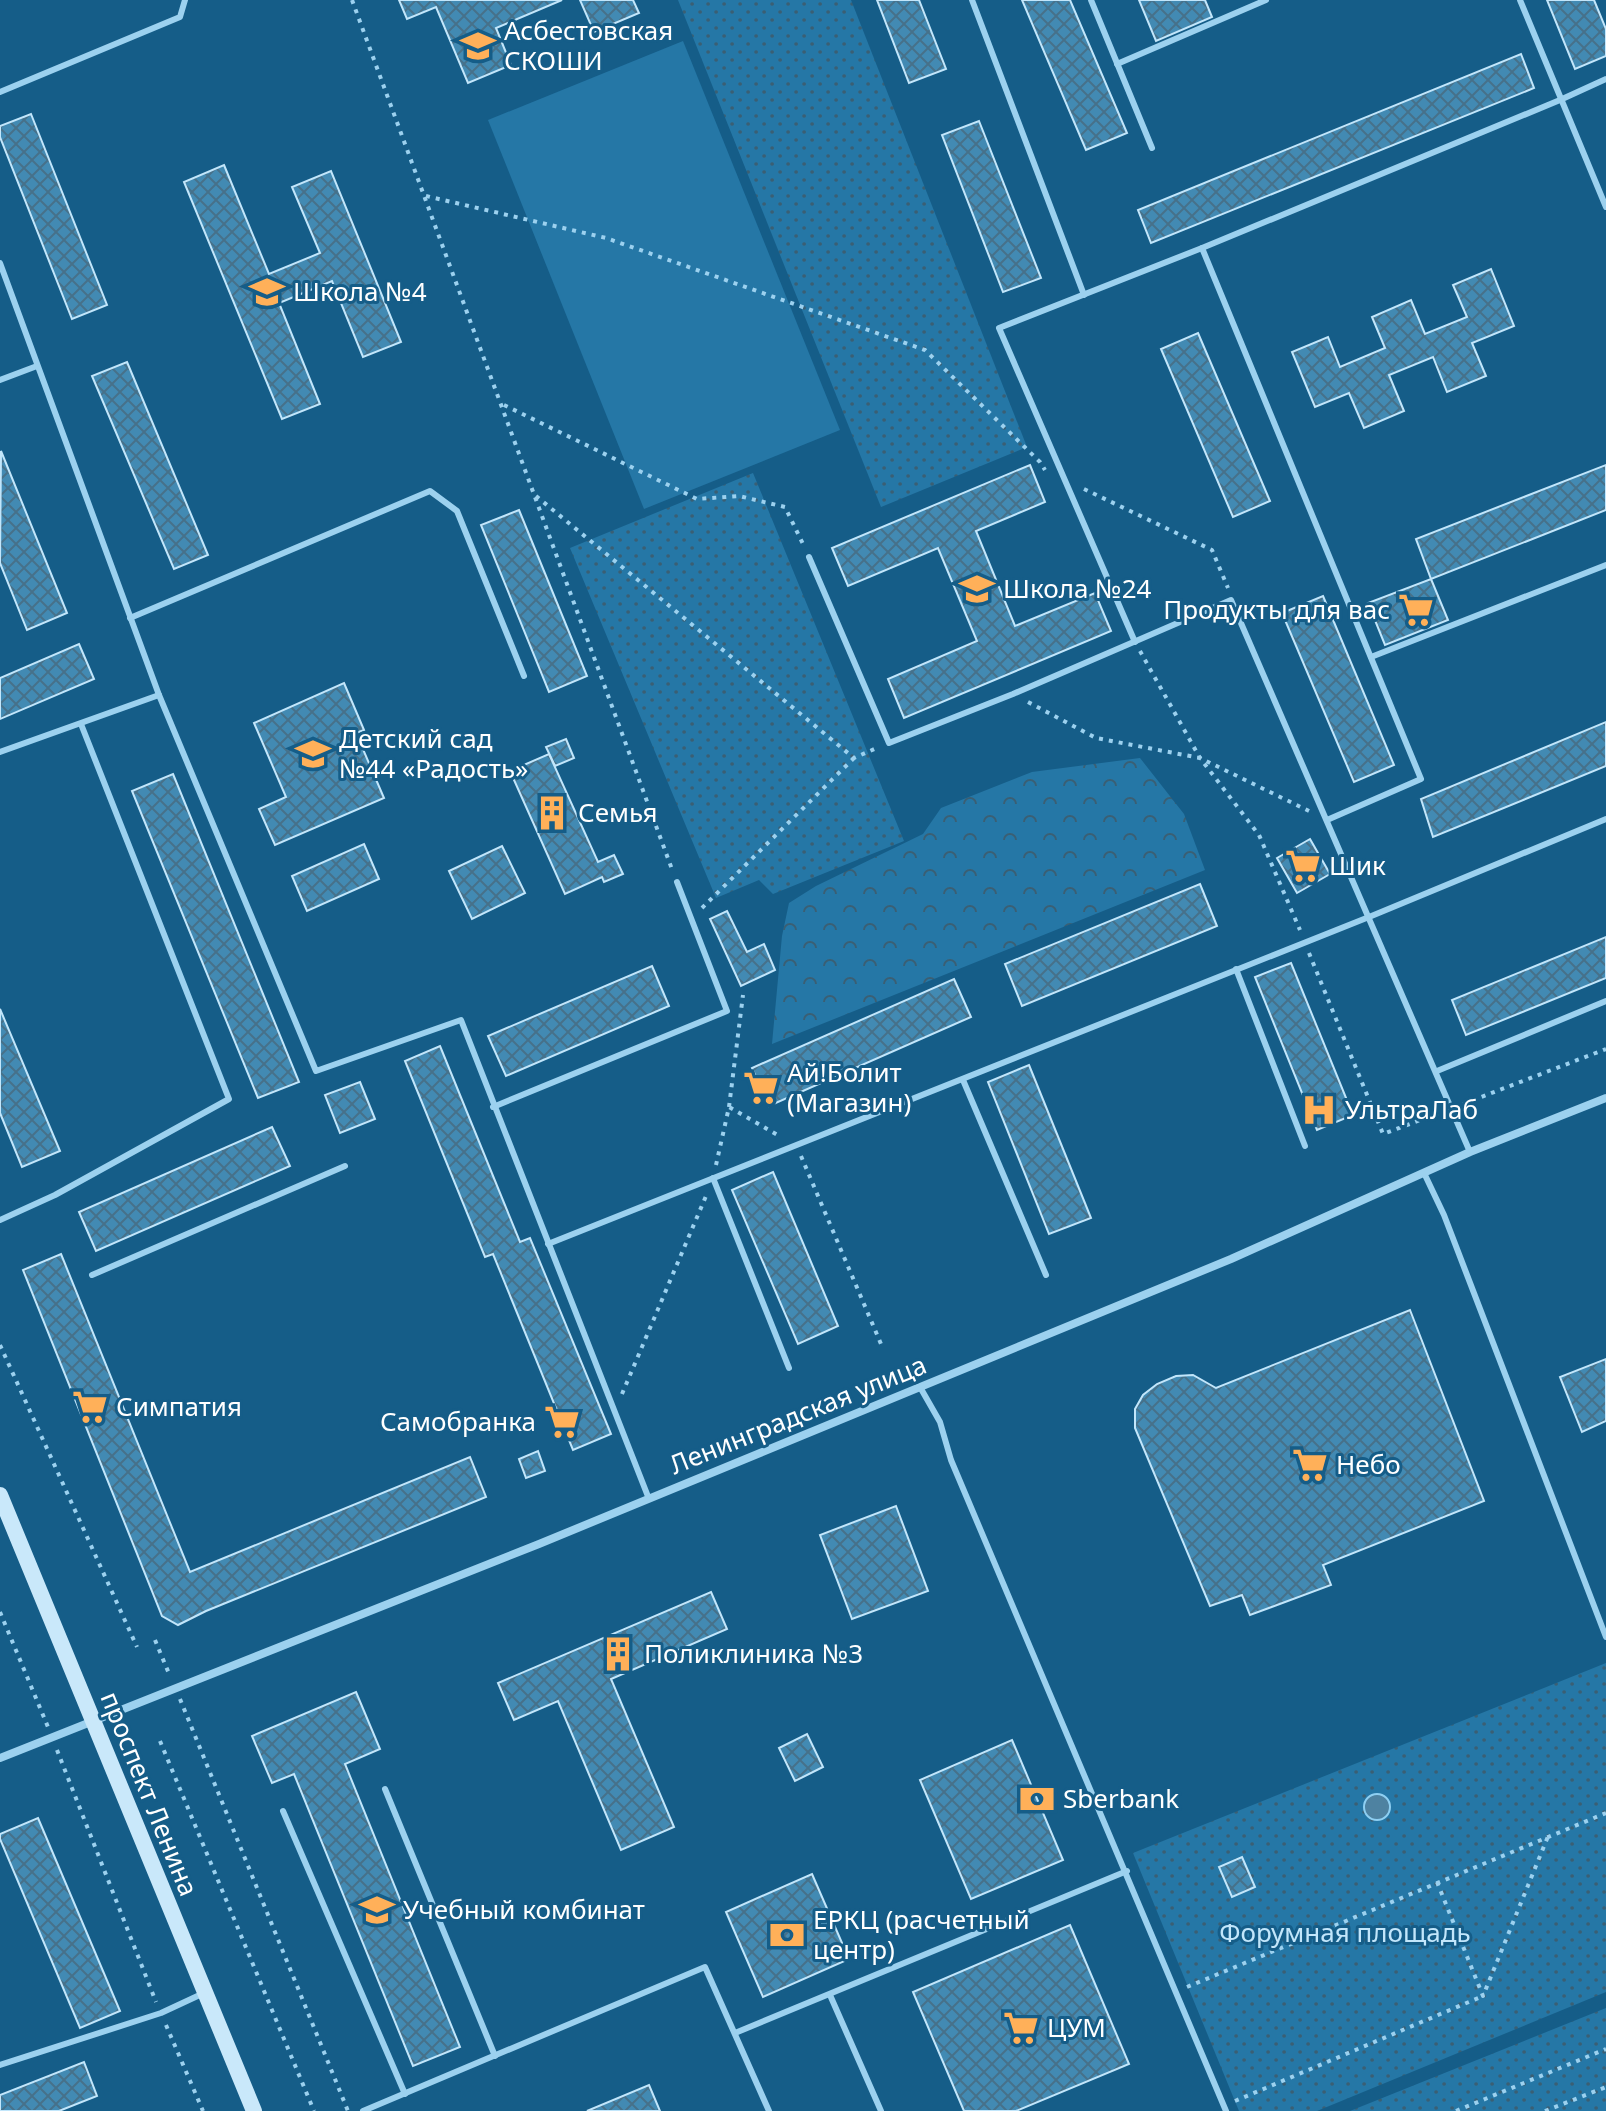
<svg xmlns="http://www.w3.org/2000/svg" width="1606" height="2111" font-family="'Noto Sans',sans-serif">
	<defs>
		<pattern id="green-dots" width="8" height="8" patternUnits="userSpaceOnUse" patternTransform="scale(2)"><rect width="8" height="8" fill="#2577a6"/><path d="M2 2h.1M6 6h.1" fill="none" stroke="#3a5f74" stroke-width="1.8" stroke-linecap="round"/></pattern>
		<pattern id="forest-crowns" width="20" height="18" patternUnits="userSpaceOnUse" patternTransform="scale(2)"><rect width="20" height="18" fill="#2577a6"/><path d="M2 6a3 3 0 1 1 6 0M12 15a3 3 0 1 1 6 0" fill="none" stroke="#3a5f74"/></pattern>
		<pattern id="building-cross-hatch" width="8" height="8" patternUnits="userSpaceOnUse" patternTransform="scale(2)"><rect width="8" height="8" fill="#428ab3"/><path d="M0 0l8 8M0 8l8-8" fill="none" stroke="#46718a"/></pattern>
	</defs>
	<rect width="100%" height="100%" fill="#155d88"/>
	<!-- green -->
	<g fill="url(#green-dots)">
		<polygon points="678,0 851,0 1027,447 881,507"/>
		<polygon points="753,473 904,841 773,894 759,880 716,898 570,548"/>
		<polygon points="1606,1663 1606,1992 1317,2111 1239,2111 1133,1853"/>
		<polygon points="1606,2008 1606,2111 1350,2111"/>
	</g>
	<!-- forest -->
	<polygon fill="url(#forest-crowns)" points="1140,758 1184,814 1205,870 772,1044 782,936 789,903 816,886 923,834 941,808 1032,772"/>
	<!-- pitch -->
	<polygon fill="#2577a6" points="683,41 840,430 644,509 488,120"/>
	<!-- water -->
	<circle fill="#4e82a1" stroke="#8ecff2" stroke-width="2" cx="1377" cy="1807" r="13"/>
	<!-- building -->
	<g fill="url(#building-cross-hatch)" stroke="#c2e6fb" stroke-width="2">
		<polygon points="399,0 562,0 496,28 511,65 468,83 436,7 407,19"/>
		<polygon points="580,0 633,0 639,13 594,32"/>
		<polygon points="877,0 919,0 946,69 909,83"/>
		<polygon points="1022,0 1070,0 1127,133 1086,150"/>
		<polygon points="1139,0 1205,0 1212,17 1156,41"/>
		<polygon points="1547,0 1594,0 1606,29 1606,56 1575,69"/>
		<polygon points="1521,54 1534,88 1151,243 1138,210"/>
		<polygon points="31,114 107,305 72,319 0,137 0,126"/>
		<polygon points="979,121 1041,278 1003,292 942,135"/>
		<polygon points="224,165 269,274 320,253 292,187 331,171 401,342 363,357 332,281 279,303 320,404 282,419 184,182"/>
		<polygon points="1491,269 1514,326 1472,343 1486,376 1447,392 1433,357 1389,375 1404,411 1364,428 1349,393 1315,407 1292,352 1328,337 1340,367 1385,348 1372,317 1411,300 1425,334 1467,317 1453,285"/>
		<polygon points="1198,333 1270,501 1233,517 1161,349"/>
		<polygon points="127,362 208,555 174,569 92,376"/>
		<polygon points="1,451 67,613 27,630 0,563"/>
		<polygon points="1030,465 1045,502 976,531 1015,626 1095,593 1111,631 904,718 888,679 977,641 938,548 848,586 832,548"/>
		<polygon points="1606,465 1606,510 1431,579 1416,539"/>
		<polygon points="519,510 587,676 549,692 481,525"/>
		<polygon points="1431,579 1448,620 1385,645 1368,603"/>
		<polygon points="1323,596 1394,765 1354,782 1282,613"/>
		<polygon points="79,644 94,679 0,719 0,678"/>
		<polygon points="344,683 364,730 356,733 384,798 275,845 259,809 286,797 254,723"/>
		<polygon points="1606,722 1606,766 1433,837 1421,799"/>
		<polygon points="566,739 574,758 555,766 546,747"/>
		<polygon points="549,754 598,862 614,855 623,874 604,882 602,877 565,894 510,771"/>
		<polygon points="173,774 299,1082 258,1098 132,791"/>
		<polygon points="1310,839 1330,874 1297,893 1277,858"/>
		<polygon points="364,844 379,879 307,911 292,876"/>
		<polygon points="502,846 525,893 472,919 449,871"/>
		<polygon points="1200,884 1217,926 1022,1006 1005,964"/>
		<polygon points="727,911 747,952 764,944 775,970 741,986 710,919"/>
		<polygon points="1606,937 1606,978 1466,1035 1452,1000"/>
		<polygon points="1291,963 1353,1115 1317,1130 1255,977"/>
		<polygon points="652,966 669,1006 506,1076 488,1036"/>
		<polygon points="954,979 971,1017 769,1106 752,1068"/>
		<polygon points="0,1009 60,1151 22,1167 0,1113"/>
		<polygon points="440,1046 520,1242 530,1238 611,1434 573,1450 493,1254 485,1257 405,1061"/>
		<polygon points="1029,1065 1091,1218 1049,1234 988,1082"/>
		<polygon points="360,1082 375,1119 340,1133 325,1095"/>
		<polygon points="272,1127 290,1166 96,1251 79,1212"/>
		<polygon points="773,1172 838,1326 798,1344 732,1190"/>
		<polygon points="61,1254 190,1572 470,1457 486,1497 206,1611 178,1625 162,1616 23,1270"/>
		<polygon points="1410,1310 1484,1501 1323,1565 1331,1585 1250,1615 1242,1595 1210,1606 1135,1428 1135,1409 1143,1395 1157,1384 1176,1376 1193,1375 1216,1388"/>
		<polygon points="1606,1359 1606,1421 1582,1432 1560,1377"/>
		<polygon points="538,1451 545,1471 526,1478 519,1459"/>
		<polygon points="896,1506 928,1591 852,1619 820,1535"/>
		<polygon points="711,1592 727,1629 611,1679 674,1827 621,1850 558,1701 514,1720 498,1683"/>
		<polygon points="356,1692 380,1749 345,1764 460,2047 413,2066 294,1774 272,1783 252,1736"/>
		<polygon points="807,1734 823,1767 795,1781 779,1748"/>
		<polygon points="1012,1740 1063,1860 971,1899 920,1780"/>
		<polygon points="38,1818 120,2011 80,2028 0,1839 0,1834"/>
		<polygon points="1242,1857 1255,1887 1232,1897 1219,1867"/>
		<polygon points="812,1874 849,1959 763,1997 726,1912"/>
		<polygon points="1070,1925 1129,2064 1016,2111 964,2111 913,1992"/>
		<polygon points="84,2062 97,2096 59,2111 0,2111 0,2095"/>
		<polygon points="649,2085 660,2111 587,2111"/>
	</g>
	<g fill="none" stroke-linecap="round" stroke-linejoin="round">
		<!-- path -->
		<g stroke="#9cd1ef" stroke-width="4" stroke-dasharray="4 6" stroke-linecap="butt">
			<polyline points="352,0 673,872"/>
			<polyline points="426,196 606,238 925,350 1040,462 1045,470"/>
			<polyline points="504,405 697,499 739,496 785,507 804,546"/>
			<polyline points="1084,489 1212,550 1228,588"/>
			<polyline points="536,496 854,758 879,747"/>
			<polyline points="1140,651 1200,758 1309,811"/>
			<polyline points="1028,702 1096,738 1200,758 1259,835 1300,930"/>
			<polyline points="702,908 854,758"/>
			<polyline points="1309,953 1383,1134 1439,1113"/>
			<polyline points="1463,1104 1606,1049"/>
			<polyline points="729,1107 743,995"/>
			<polyline points="801,1156 881,1344"/>
			<polyline points="716,1165 729,1107 781,1137"/>
			<polyline points="0,1345 137,1647"/>
			<polyline points="622,1394 706,1196"/>
			<polyline points="0,1612 48,1727"/>
			<polyline points="155,1640 170,1676"/>
			<polyline points="180,1699 348,2111"/>
			<polyline points="160,1741 314,2111"/>
			<polyline points="57,1750 156,2002"/>
			<polyline points="1437,1882 1483,1996 1549,1834"/>
			<polyline points="1187,1987 1606,1813"/>
			<polyline points="166,2025 203,2111"/>
			<polyline points="1235,2101 1483,1996"/>
			<polyline points="1456,2111 1606,2049"/>
			<polyline points="1545,2111 1606,2087"/>
		</g>
		<!-- lane -->
		<g stroke="#9cd1ef" stroke-width="6">
			<polyline points="972,0 1084,295"/>
			<polyline points="1091,0 1152,148"/>
			<polyline points="1520,0 1606,207"/>
			<polyline points="1117,64 1266,0"/>
			<polyline points="0,92 180,17 185,0"/>
			<polyline points="1202,248 1421,779 1327,820"/>
			<polyline points="0,263 159,695 316,1071 461,1020 649,1499"/>
			<polyline points="0,380 37,366"/>
			<polyline points="809,557 889,743 1013,694 1231,600 1470,1152"/>
			<polyline points="130,618 430,491 457,511 524,676"/>
			<polyline points="1135,642 999,328 1202,248 1560,100 1606,79"/>
			<polyline points="1371,657 1606,565"/>
			<polyline points="0,752 159,695"/>
			<polyline points="1236,969 1305,1146"/>
			<polyline points="1437,1071 1606,1001"/>
			<polyline points="963,1080 1046,1275"/>
			<polyline points="493,1107 727,1011 677,882"/>
			<polyline points="1425,1175 1444,1215 1606,1637"/>
			<polyline points="713,1178 789,1368"/>
			<polyline points="0,1220 55,1195 229,1099 81,724"/>
			<polyline points="548,1244 1369,917 1606,819"/>
			<polyline points="92,1275 345,1166"/>
			<polyline points="920,1387 940,1422 951,1460 1226,2111"/>
			<polyline points="385,1789 495,2056"/>
			<polyline points="283,1811 405,2094"/>
			<polyline points="830,1995 881,2111"/>
			<polyline points="735,2033 1127,1871"/>
			<polyline points="0,2065 161,2013 204,1993"/>
			<polyline points="363,2111 705,1967 769,2111"/>
		</g>
		<!-- street -->
		<polyline stroke="#9cd1ef" stroke-width="8" points="0,1758 539,1544 1231,1259 1470,1152 1606,1098"/>
		<!-- secondary -->
		<polyline stroke="#c9e8fa" stroke-width="16" points="0,1495 254,2111"/>
	</g>
	<!-- icons -->
	<defs>
		<g id="school-bare" transform="scale(2.76)"><path d="M0-5L7-2L0 1L-7-2ZM-4 1L0 2.5L4 1V4Q0 6-4 4Z" fill="#ffb059" stroke="#155d88" stroke-width="2.5" paint-order="stroke"/></g>
		<g id="supermarket-bare" transform="scale(2.76)"><path d="M-6-5.5h2.5l.6 2H6L4.5 2H-2.5L-4.4-4H-6ZM-1.5 3.2a1.3 1.3 0 1 0 .1 0ZM3 3.2a1.3 1.3 0 1 0 .1 0Z" fill="#ffb059" stroke="#155d88" stroke-width="2.5" paint-order="stroke"/></g>
		<g id="building-bare" transform="scale(2.76)"><path d="M-4-6H4V6H1V3H-1V6H-4ZM-2.5-4.3h1.7v1.8h-1.7ZM.8-4.3h1.7v1.8H.8ZM-2.5-1h1.7V.8h-1.7ZM.8-1h1.7V.8H.8Z" fill="#ffb059" stroke="#155d88" stroke-width="2.5" paint-order="stroke"/></g>
		<g id="hospital-bare" transform="scale(2.76)"><path d="M-5-5h3v3.5h4V-5h3V5h-3V1.5h-4V5h-3Z" fill="#ffb059" stroke="#155d88" stroke-width="2.5" paint-order="stroke"/></g>
		<g id="bank-bare" transform="scale(2.76)"><path d="M-6-4H6V4H-6ZM0-2.3a2.3 2.3 0 1 0 0 4.6a2.3 2.3 0 1 0 0-4.6Z" fill="#ffb059" stroke="#155d88" stroke-width="2.5" paint-order="stroke"/></g>
		<g id="university-bare" transform="scale(2.76)"><path d="M0-5L7-2L0 1L-7-2ZM-4 1L0 2.5L4 1V4Q0 6-4 4Z" fill="#ffb059" stroke="#155d88" stroke-width="2.5" paint-order="stroke"/></g>
	</defs>
	<g fill-rule="evenodd">
		<use href="#school-bare" x="478" y="46"/>
		<use href="#school-bare" x="267" y="292"/>
		<use href="#school-bare" x="977" y="589"/>
		<use href="#supermarket-bare" x="1416" y="610"/>
		<use href="#school-bare" x="313" y="754"/>
		<use href="#building-bare" x="552" y="813"/>
		<use href="#supermarket-bare" x="1303" y="866"/>
		<use href="#supermarket-bare" x="761" y="1088"/>
		<use href="#hospital-bare" x="1319" y="1110"/>
		<use href="#supermarket-bare" x="90" y="1407"/>
		<use href="#supermarket-bare" x="562" y="1422"/>
		<use href="#supermarket-bare" x="1310" y="1465"/>
		<use href="#building-bare" x="618" y="1654"/>
		<use href="#bank-bare" x="1037" y="1799"/>
		<use href="#university-bare" x="377" y="1910"/>
		<use href="#bank-bare" x="787" y="1935"/>
		<use href="#supermarket-bare" x="1021" y="2028"/>
	</g>
	<g text-anchor="middle" stroke-width="6" stroke-linejoin="round" paint-order="stroke">
		<!-- poi labels -->
		<g font-size="26" fill="#fff" stroke="#155d88" text-anchor="start">
			<text x="504" y="40">Асбестовская<tspan x="504" dy="30">СКОШИ</tspan></text>
			<text x="293" y="301">Школа №4</text>
			<text x="1003" y="598">Школа №24</text>
			<text x="1390" y="619" text-anchor="end">Продукты для вас</text>
			<text x="339" y="748">Детский сад<tspan x="339" dy="30">№44 «Радость»</tspan></text>
			<text x="578" y="822">Семья</text>
			<text x="1329" y="875">Шик</text>
			<text x="787" y="1082">Ай!Болит<tspan x="787" dy="30">(Магазин)</tspan></text>
			<text x="1345" y="1119">УльтраЛаб</text>
			<text x="116" y="1416">Симпатия</text>
			<text x="536" y="1431" text-anchor="end">Самобранка</text>
			<text x="1336" y="1474">Небо</text>
			<text x="644" y="1663">Поликлиника №3</text>
			<text x="1063" y="1808">Sberbank</text>
			<text x="403" y="1919">Учебный комбинат</text>
			<text x="813" y="1929">ЕРКЦ (расчетный<tspan x="813" dy="30">центр)</tspan></text>
			<text x="1047" y="2037">ЦУМ</text>
		</g>
		<!-- street labels -->
		<g font-size="26" fill="#fff" stroke="#155d88">
			<text transform="translate(798 1415) rotate(-22)" y="9">Ленинградская улица</text>
			<text transform="translate(149 1794) rotate(68)" y="9">проспект Ленина</text>
		</g>
		<!-- park labels -->
		<g font-size="26" fill="#c2e6fb" stroke="#155d88">
			<text x="1345" y="1942">Форумная площадь</text>
		</g>
	</g>
</svg>
